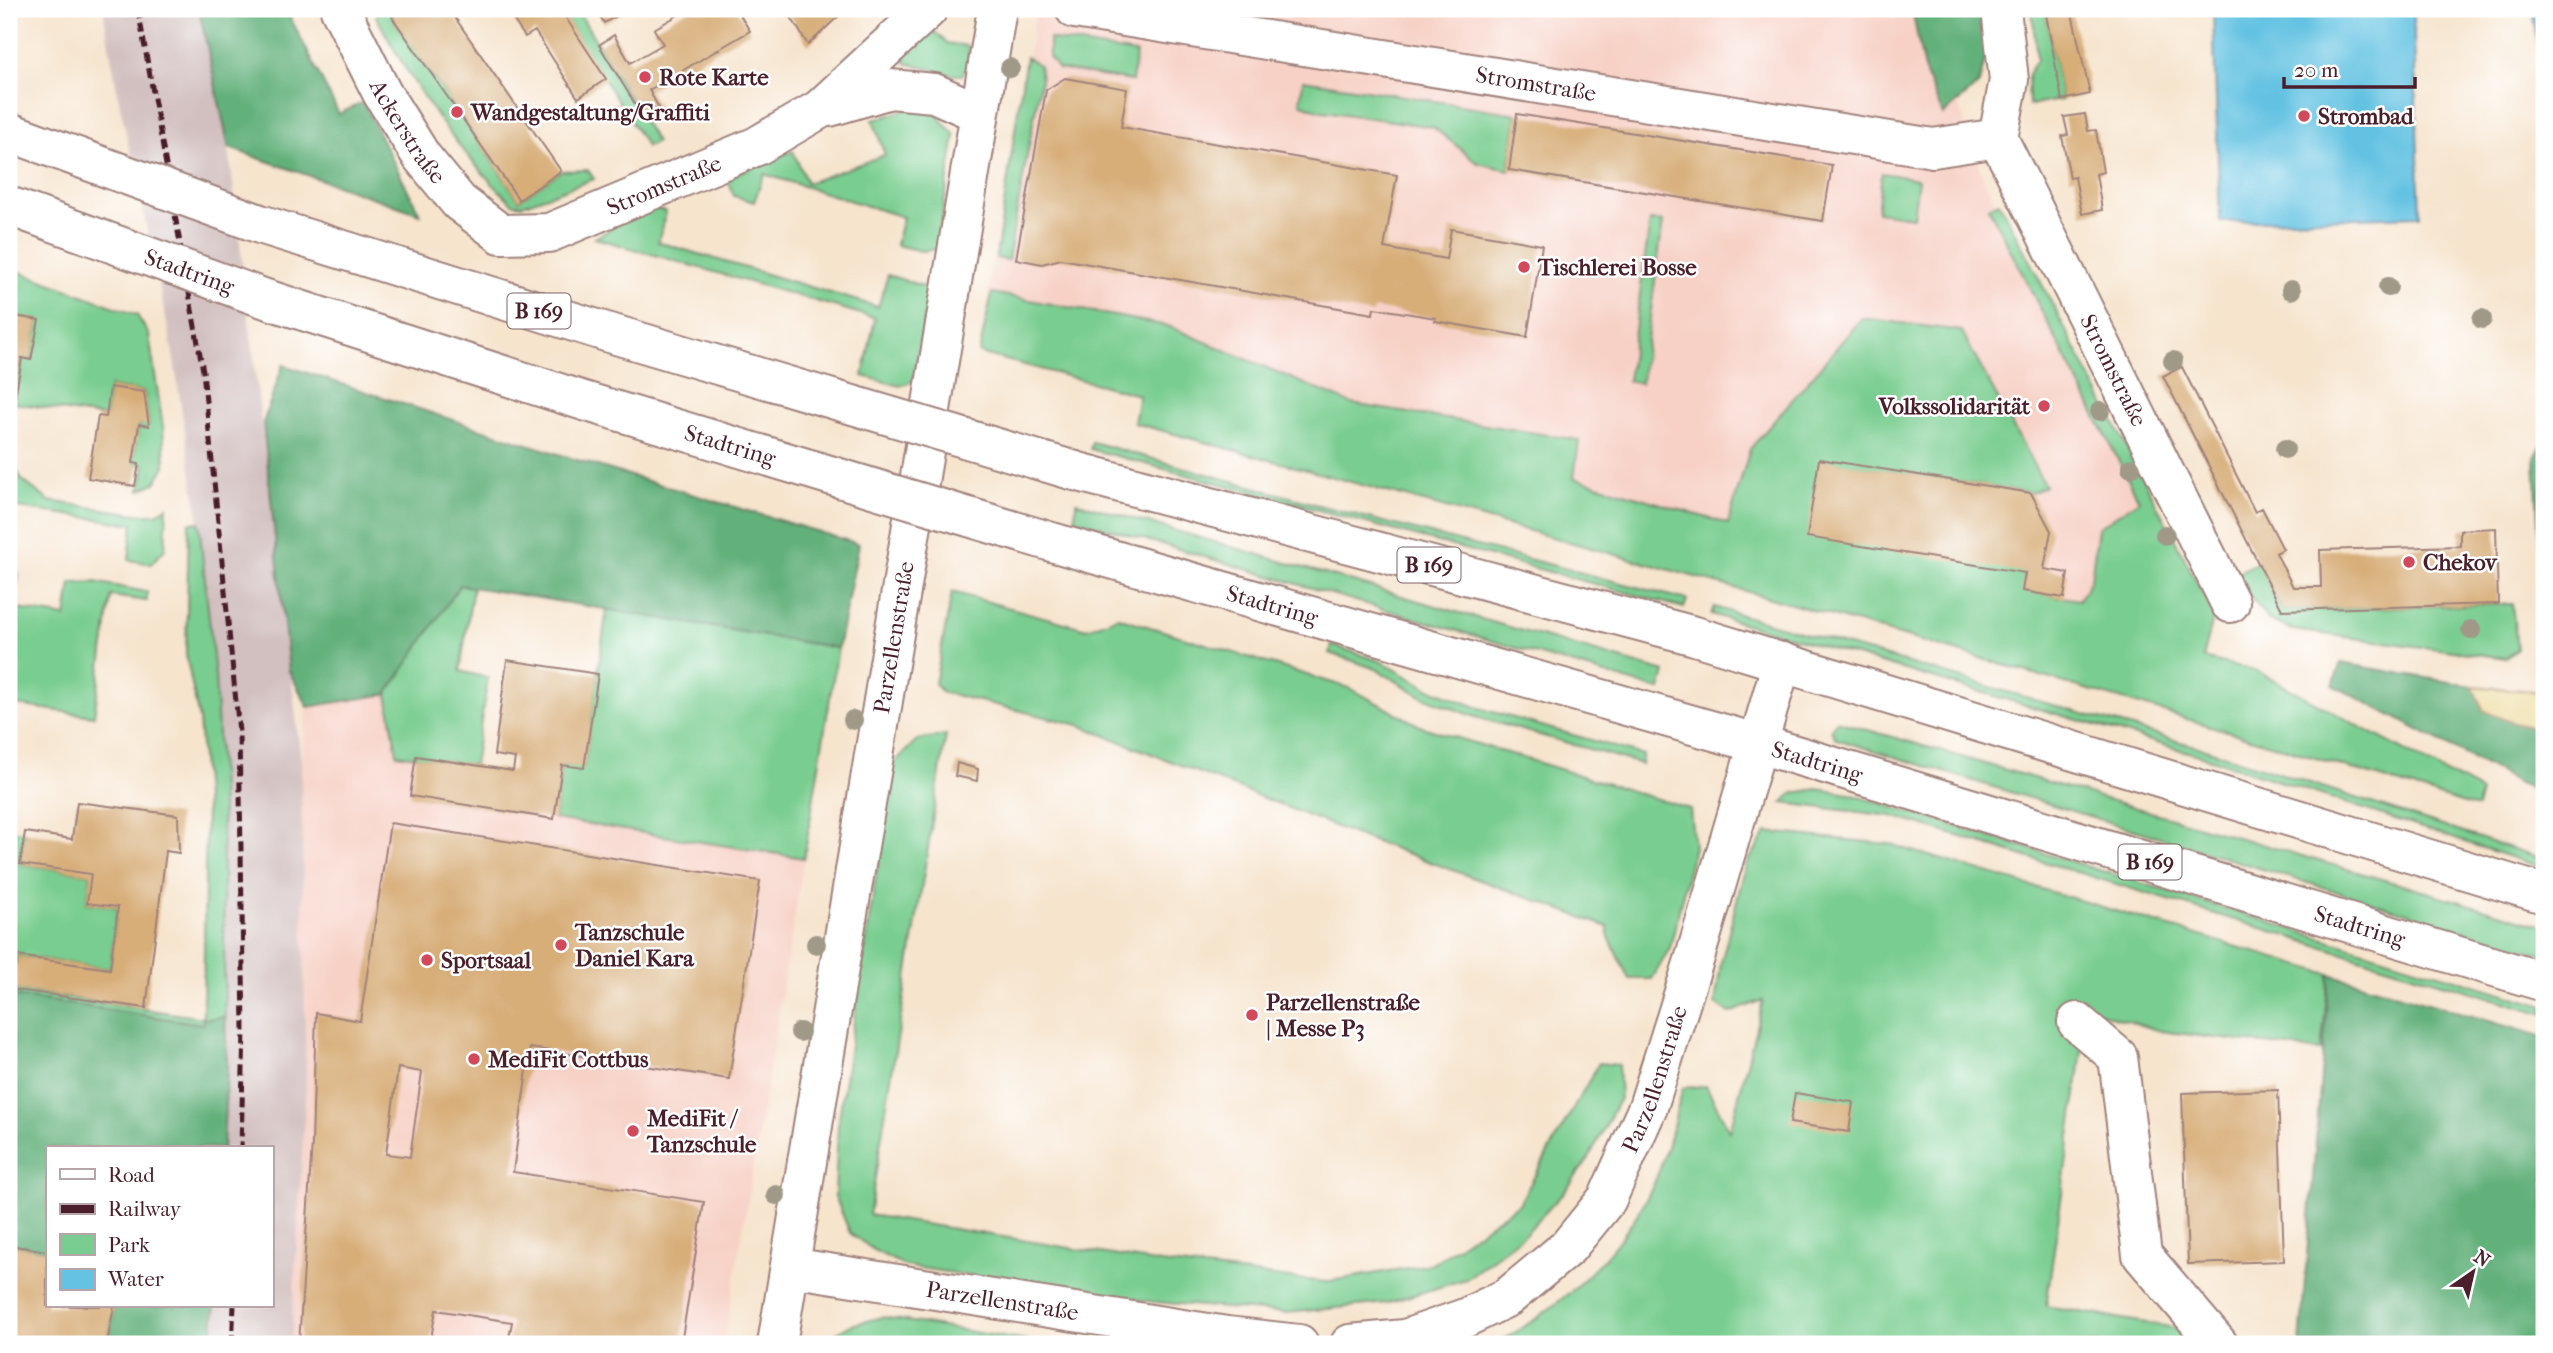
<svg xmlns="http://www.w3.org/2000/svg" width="2553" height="1353" font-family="'IM FELL French Canon',serif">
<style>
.built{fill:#f7d1c6}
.industrial{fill:#d2bfbf}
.green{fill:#79cd90;stroke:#62765e;stroke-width:2}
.forest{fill:#62b07a;stroke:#566852;stroke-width:2}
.sand{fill:#eeda9e;stroke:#9c7c64;stroke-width:2}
.water{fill:#64c2e2;stroke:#577086;stroke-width:2}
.building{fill:#d7ad78;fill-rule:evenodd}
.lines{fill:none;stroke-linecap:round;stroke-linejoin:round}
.minor-casing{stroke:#a0827c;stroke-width:42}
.major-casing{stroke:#a0827c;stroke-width:42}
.minor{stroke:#fff;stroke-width:38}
.major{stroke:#fff;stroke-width:38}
.rail{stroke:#4a1f2b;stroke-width:5;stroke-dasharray:10 5;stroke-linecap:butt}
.major-bridge-casing{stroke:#a0827c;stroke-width:42;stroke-linecap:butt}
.major-bridge{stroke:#fff;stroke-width:38}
.tree{fill:#a09987}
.poi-dot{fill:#d1495b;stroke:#fff;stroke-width:2.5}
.labels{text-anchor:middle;stroke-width:5;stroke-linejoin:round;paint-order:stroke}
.shield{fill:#fff;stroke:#80626b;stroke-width:2}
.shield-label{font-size:21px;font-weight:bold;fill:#4a1f2b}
.poi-label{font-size:23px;font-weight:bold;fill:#4a1f2b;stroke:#fff;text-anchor:start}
.street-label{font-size:23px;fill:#4a1f2b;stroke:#fff}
</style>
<rect width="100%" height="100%" fill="#fff"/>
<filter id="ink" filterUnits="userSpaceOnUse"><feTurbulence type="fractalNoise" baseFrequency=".0143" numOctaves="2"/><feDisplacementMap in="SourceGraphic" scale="14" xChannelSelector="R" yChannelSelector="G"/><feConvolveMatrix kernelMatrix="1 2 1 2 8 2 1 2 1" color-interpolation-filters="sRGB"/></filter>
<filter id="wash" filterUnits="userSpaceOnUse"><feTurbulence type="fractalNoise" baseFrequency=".00686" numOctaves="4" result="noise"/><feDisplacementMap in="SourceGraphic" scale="28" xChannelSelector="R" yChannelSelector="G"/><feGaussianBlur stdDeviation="1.57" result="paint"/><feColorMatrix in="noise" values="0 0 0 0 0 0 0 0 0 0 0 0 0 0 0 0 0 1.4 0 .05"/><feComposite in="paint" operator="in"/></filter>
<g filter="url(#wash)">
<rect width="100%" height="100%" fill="#f6e4cd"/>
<path class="built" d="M 1036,9 L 1943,9 L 1948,74 L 1984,180 L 2210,620 L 2197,662 L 1404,433 L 1167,330 L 987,295 Z
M 387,694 L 397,753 L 416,756 L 410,796 L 804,858 L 724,1344 L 291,1344 L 306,1086 L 301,760 L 308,707 Z"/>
<path class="industrial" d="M 103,9 L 199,9 L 226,125 L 301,760 L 306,1086 L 291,1344 L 212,1344 L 215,1306 L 271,1306 L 271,1148 L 223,1148 L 227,1064 L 222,811 L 215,676 L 199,522 L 171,341 L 118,96 Z"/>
<path class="green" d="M 378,9 L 403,9 L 392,17 L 519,200 L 561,171 L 588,170 L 594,179 L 522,205 L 512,203 C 455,149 412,85 376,16 L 380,12 Z
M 560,9 L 577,9 L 656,142 L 647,147 Z
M 2032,9 L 2045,9 L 2062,100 L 2029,105 L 2028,74 L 2037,60 Z
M 924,31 L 935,32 L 947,43 L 968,46 L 969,65 L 962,75 L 952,75 L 906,63 L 903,59 L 912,42 Z
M 1049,39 L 1136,53 L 1132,81 L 1058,69 L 1049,57 Z
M 1026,57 L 1039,65 L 1041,79 L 1008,260 L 996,258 Z
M 1303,80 L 1517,114 L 1509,170 L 1478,163 L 1433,127 L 1317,110 L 1300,103 Z
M 912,108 L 933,111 L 955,135 L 937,249 L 921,251 L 896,245 L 903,217 L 764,174 L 754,202 L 734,196 L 726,178 L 793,151 L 807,183 L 885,155 L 873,120 Z
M 1882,173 L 1918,179 L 1913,217 L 1877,212 Z
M 1999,202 L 2214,615 L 2203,658 L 2257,671 L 2481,792 L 2477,808 C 2033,668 1584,545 1134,423 L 1139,395 L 979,353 L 992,293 L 1168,326 L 1352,404 L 1579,440 L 1574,478 L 1728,524 L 1750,449 L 1862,318 L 1961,331 L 2045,486 L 2031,493 L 1819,460 L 2025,573 L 2023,591 L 2079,600 L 2091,580 L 2098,528 L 2139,500 L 1988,207 Z
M 649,207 L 666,212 L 658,242 L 878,307 L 888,275 L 922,286 L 929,292 L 913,381 L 900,386 L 863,376 L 875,318 L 595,238 Z
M 1650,221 L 1663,222 L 1641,383 L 1628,381 Z
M 9,268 L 137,315 L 149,335 L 163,427 L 165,466 L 155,483 L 140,490 L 145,465 L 133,463 L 139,424 L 149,425 L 144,392 L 110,387 L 106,417 L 14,403 L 22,358 L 31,360 L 39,320 L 9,315 Z
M 1092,442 L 1322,506 L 1687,600 L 1684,608 L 1090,449 Z
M 9,464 L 14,464 L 21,479 L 49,501 L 136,514 L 156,514 L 167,507 L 165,549 L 151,564 L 129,560 L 133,524 L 12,507 L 9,523 Z
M 1076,502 L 1665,672 L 1660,690 L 1075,519 Z
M 199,522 L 215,676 L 222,811 L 225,1017 L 204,1019 L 204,1024 L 9,995 L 9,989 L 203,1018 L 206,809 L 199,720 L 186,654 L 189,523 Z
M 2258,562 L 2282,610 L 2512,604 L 2517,649 L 2506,658 L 2293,630 L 2267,619 L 2235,574 Z
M 9,566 L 19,574 L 13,608 L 66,617 L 71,583 L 95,582 L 147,592 L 147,601 L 111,596 L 94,716 L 9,704 Z
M 459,585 L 473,587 L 460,671 L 488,678 L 474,765 L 397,754 L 387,694 Z
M 952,592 L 1087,629 L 1118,617 L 1349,688 L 1422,727 L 1690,809 L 1694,847 L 1670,948 L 1652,979 L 1629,979 L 1608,935 L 1608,927 L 1354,834 L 1079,725 L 942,692 L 935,684 Z
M 1714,607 L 2205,749 L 2544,859 L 2544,868 L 2202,756 L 1711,614 Z
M 607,609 L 838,648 L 804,858 L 554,819 L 562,765 L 584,767 Z
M 1332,645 L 1380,661 L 1428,688 L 1479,708 L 1643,755 L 1641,764 L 1476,717 L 1423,697 L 1376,669 L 1330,653 Z
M 1837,721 L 2544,926 L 2544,955 L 1836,739 L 1831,729 Z
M 946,735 L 869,1215 L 1161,1263 L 1324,1282 L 1432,1264 L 1519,1204 L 1599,1063 L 1618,1065 L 1620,1098 L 1589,1158 L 1566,1190 L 1524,1235 L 1466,1279 L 1387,1303 L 1286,1313 L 1154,1302 L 905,1266 L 875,1251 L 850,1233 L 835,1196 L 838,1125 L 893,764 L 917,740 Z
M 1817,789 L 1850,794 L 2544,1006 L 2544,1014 L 1892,816 L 1782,803 L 1793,793 Z
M 9,830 L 25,832 L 20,864 L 91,874 L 87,903 L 118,907 L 110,969 L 17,956 L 17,965 L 9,964 Z
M 1767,832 L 1889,844 L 2329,974 L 2321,1051 L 2160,1031 L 2088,1009 L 2046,1306 L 2187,1330 L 2201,1344 L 1496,1344 C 1559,1308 1613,1261 1648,1196 C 1664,1166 1674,1121 1683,1088 L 1706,1086 L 1730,1131 L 1763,1000 L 1730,1013 L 1715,1004 L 1721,963 L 1746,865 Z
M 882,1317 L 1044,1344 L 818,1344 L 851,1325 Z"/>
<path class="forest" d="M 199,9 L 286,9 L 339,114 L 363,102 L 420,214 L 229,148 Z
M 1912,9 L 1982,9 L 1987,52 L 1979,84 L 1943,115 L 1924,70 Z
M 283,365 L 574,459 L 859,544 L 838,648 L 460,585 L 387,694 L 308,707 L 289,671 L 263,423 Z
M 2544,441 L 2544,653 L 2535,457 Z
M 2341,663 L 2472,686 L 2485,711 L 2513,723 L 2544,730 L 2544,796 L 2333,685 Z
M 2329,974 L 2544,1037 L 2544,1344 L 2300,1344 Z
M 9,995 L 203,1024 L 203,1019 L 225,1017 L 227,1065 L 223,1148 L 47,1148 L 47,1251 L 9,1245 Z
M 114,1306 L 215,1306 L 212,1344 L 107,1344 Z"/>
<path class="sand" d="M 2472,686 L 2544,692 L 2544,730 L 2513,723 L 2484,711 Z"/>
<path class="water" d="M 2213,9 L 2413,9 L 2420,216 L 2220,222 Z
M 2532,9 L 2544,9 L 2544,88 Z"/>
<g id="blocks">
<path class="building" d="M 403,9 L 449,9 L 561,171 L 519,200 L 392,17 Z
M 506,9 L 560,9 L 606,79 L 578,98 L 535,31 L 525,37 Z
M 596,9 L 630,9 L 604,23 Z
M 689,9 L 736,9 L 750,31 L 649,90 L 659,108 L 643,117 L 599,45 L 614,35 L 630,63 L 663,44 L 654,29 Z
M 786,9 L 846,9 L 808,45 Z
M 2045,9 L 2071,9 L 2090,94 L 2062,100 Z
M 1065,78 L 1127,89 L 1121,127 L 1397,175 L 1384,248 L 1446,259 L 1451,229 L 1542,245 L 1527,337 L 1435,321 L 1436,318 L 1374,308 L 1373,314 L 1061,259 L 1042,264 L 1016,259 L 1046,90 Z
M 1517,114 L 1832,165 L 1823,221 L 1509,170 Z
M 2085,114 L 2088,131 L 2096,130 L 2103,172 L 2096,174 L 2102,210 L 2082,214 L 2075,177 L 2070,178 L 2062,136 L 2068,135 L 2064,117 Z
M 9,315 L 39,320 L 31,360 L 22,358 L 14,403 L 9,402 Z
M 2182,367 L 2255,512 L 2262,508 L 2283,549 L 2276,553 L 2293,587 L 2321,587 L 2320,550 L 2460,546 L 2460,530 L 2496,528 L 2498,604 L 2282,610 L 2163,376 Z
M 110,387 L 144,392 L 149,426 L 139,424 L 133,463 L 139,464 L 135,486 L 88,478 L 98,416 L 106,417 Z
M 1819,459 L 2031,493 L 2051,531 L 2044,569 L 2068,573 L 2064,598 L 2022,591 L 2025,573 L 1807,537 Z
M 507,660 L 598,674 L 584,768 L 562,765 L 554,819 L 410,796 L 416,756 L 513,771 L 515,758 L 494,755 Z
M 957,763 L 978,769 L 977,781 L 955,776 Z
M 77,802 L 178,815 L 179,853 L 166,851 L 146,1008 L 9,989 L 9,964 L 17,965 L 17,956 L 110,969 L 118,907 L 87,903 L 91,874 L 20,864 L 25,832 L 72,839 Z
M 390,823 L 760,881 L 729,1079 L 530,1048 L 513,1172 L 704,1202 L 681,1344 L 508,1344 L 512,1322 L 436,1310 L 430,1344 L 299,1344 L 312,1143 L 316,1013 L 360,1021 ZM 398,1068 L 422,1072 L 410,1157 L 386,1154 Z
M 2278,1090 L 2284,1261 L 2188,1264 L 2182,1093 Z
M 1795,1093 L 1853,1102 L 1849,1132 L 1790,1123 Z
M 9,1245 L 47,1251 L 47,1306 L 114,1306 L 107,1344 L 39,1344 L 9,1340 Z"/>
</g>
</g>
<g filter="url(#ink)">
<use href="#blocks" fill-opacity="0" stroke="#a0827c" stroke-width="2"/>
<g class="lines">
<defs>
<g id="minor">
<path id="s1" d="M 340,9 L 382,93 L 422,157 L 459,202 L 501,234 L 549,233 L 757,146 L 820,109 L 928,9"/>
<path id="s2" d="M 1075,9 L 1933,148 L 1998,138"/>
<path id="s3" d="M 2001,9 L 2009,80 L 1998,138 L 2230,603"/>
<path d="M 829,107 L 890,89 L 934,93 L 979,113"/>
<path d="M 2077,1022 L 2118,1057 L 2142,1255 L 2218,1344"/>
<path id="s4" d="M 790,1267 L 1227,1336 L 1299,1344"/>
<path id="s5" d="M 777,1344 L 997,9"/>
<path id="s6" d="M 1350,1344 L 1405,1339 L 1465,1318 L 1508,1297 L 1568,1247 L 1607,1199 L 1648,1107 L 1696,954 L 1782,662"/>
</g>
<g id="major">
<path d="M 1075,471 L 1695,636 L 2544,894"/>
<path id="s7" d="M 1055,543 L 1756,743 L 2544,982"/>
</g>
</defs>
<use href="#minor" class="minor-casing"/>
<use href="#major" class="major-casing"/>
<use href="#minor" class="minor"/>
<use href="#major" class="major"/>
<path class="rail" d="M 138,9 L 203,371 L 239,732 L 244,1029 L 241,1148
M 232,1344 L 234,1306"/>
<defs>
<g id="major-bridge">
<path d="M 9,132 L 260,224 L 603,331 L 1075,471"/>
<path id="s8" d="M 9,206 L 266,299 L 584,401 L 1055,543"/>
</g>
</defs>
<use href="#major-bridge" class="major-bridge-casing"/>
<use href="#major-bridge" class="major-bridge"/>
</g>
<g class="tree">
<circle cx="1010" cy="68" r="10"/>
<circle cx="2388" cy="287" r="10"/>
<circle cx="2291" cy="290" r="10"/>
<circle cx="2482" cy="319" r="10"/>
<circle cx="2173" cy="361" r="10"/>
<circle cx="2100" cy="411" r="10"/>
<circle cx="2285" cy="449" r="10"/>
<circle cx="2131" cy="468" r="10"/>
<circle cx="2165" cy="535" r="10"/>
<circle cx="2471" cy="630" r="10"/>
<circle cx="853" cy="720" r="10"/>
<circle cx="816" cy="944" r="10"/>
<circle cx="800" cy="1032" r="10"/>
<circle cx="776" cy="1195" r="10"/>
</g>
</g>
<g class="poi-dot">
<circle cx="645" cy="77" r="7"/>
<circle cx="457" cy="112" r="7"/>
<circle cx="2304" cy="116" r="7"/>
<circle cx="1524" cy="267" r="7"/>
<circle cx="2044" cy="406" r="7"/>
<circle cx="2409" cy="562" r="7"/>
<circle cx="561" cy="945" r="7"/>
<circle cx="427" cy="960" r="7"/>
<circle cx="1252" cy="1015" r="7"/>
<circle cx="474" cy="1059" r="7"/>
<circle cx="633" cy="1131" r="7"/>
</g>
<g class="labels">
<g class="shield">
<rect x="507.5" y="293.5" width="63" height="35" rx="5"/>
<rect x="1397.5" y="547.5" width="63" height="35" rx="5"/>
<rect x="2118.5" y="844.5" width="63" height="35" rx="5"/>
</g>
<g class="shield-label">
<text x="539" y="318">B 169</text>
<text x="1429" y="572">B 169</text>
<text x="2150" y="869">B 169</text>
</g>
<g class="poi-label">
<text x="659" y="85">Rote Karte</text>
<text x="471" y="120">Wandgestaltung/Graffiti</text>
<text x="2318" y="124">Strombad</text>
<text x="1538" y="275">Tischlerei Bosse</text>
<text x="2030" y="414" text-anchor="end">Volkssolidarität</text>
<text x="2423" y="570">Chekov</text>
<text x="575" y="940">Tanzschule<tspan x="575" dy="26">Daniel Kara</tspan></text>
<text x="441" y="968">Sportsaal</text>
<text x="1266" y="1010">Parzellenstraße<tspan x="1266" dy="26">| Messe P3</tspan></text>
<text x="488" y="1067">MediFit Cottbus</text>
<text x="647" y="1126">MediFit /<tspan x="647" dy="26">Tanzschule</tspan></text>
</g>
<g class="street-label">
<text dy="8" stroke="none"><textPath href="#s2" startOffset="467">Stromstraße</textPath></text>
<text dy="8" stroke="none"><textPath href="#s1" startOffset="140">Ackerstraße</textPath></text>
<text dy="8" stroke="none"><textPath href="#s1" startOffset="453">Stromstraße</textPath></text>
<text dy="8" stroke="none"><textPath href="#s8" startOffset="192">Stadtring</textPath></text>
<text dy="8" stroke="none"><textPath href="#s3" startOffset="390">Stromstraße</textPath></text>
<text dy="8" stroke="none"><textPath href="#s8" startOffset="760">Stadtring</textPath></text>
<text dy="8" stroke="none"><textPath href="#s7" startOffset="226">Stadtring</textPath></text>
<text dy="8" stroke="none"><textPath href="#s5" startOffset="716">Parzellenstraße</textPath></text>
<text dy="8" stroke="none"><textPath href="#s7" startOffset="793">Stadtring</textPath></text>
<text dy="8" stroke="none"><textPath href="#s7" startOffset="1360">Stadtring</textPath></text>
<text dy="8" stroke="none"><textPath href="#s6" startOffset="436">Parzellenstraße</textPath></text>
<text dy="8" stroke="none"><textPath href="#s4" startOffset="215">Parzellenstraße</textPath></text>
</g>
</g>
<rect width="2553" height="1353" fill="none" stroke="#fff" stroke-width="35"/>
<rect x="46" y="1146" width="228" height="161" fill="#ffffff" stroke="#b7a5aa" stroke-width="2"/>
<rect x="60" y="1169" width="35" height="10" fill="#ffffff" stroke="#b7a5aa" stroke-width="2"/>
<text x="108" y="1182" font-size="21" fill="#4a1f2b">Road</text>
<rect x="60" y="1204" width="35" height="10" fill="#4a1f2b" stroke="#b7a5aa" stroke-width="2"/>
<text x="108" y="1216" font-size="21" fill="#4a1f2b">Railway</text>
<rect x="60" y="1234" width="35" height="21" fill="#79cd90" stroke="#b7a5aa" stroke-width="2"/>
<text x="108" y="1252" font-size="21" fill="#4a1f2b">Park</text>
<rect x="60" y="1269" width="35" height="21" fill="#64c2e2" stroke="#b7a5aa" stroke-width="2"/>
<text x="108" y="1286" font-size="21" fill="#4a1f2b">Water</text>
<g transform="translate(2473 1272) rotate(34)" stroke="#ffffff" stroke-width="5" paint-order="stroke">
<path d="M0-5L12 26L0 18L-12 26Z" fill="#4a1f2b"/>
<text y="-10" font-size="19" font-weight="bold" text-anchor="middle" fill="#4a1f2b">N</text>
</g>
<path d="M2284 77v10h131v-10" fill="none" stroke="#4a1f2b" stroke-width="3.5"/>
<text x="2294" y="77" font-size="21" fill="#4a1f2b" stroke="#ffffff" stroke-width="5" paint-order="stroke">20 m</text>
</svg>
